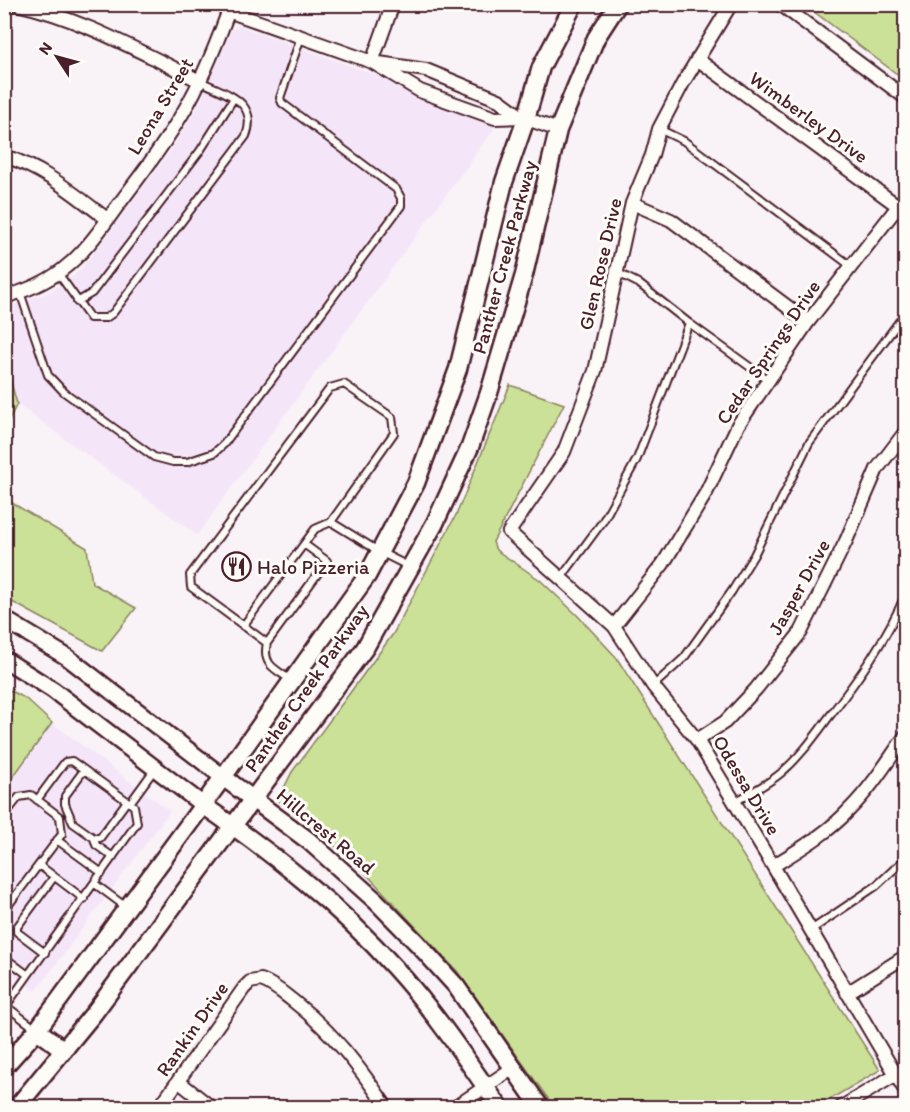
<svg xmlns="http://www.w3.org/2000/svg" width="910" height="1112" font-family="Itim,sans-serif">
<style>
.built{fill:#f4e6f8}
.green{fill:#cbe197;stroke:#8a8061;stroke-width:1.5}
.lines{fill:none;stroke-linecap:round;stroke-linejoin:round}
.service-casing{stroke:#4a1f2b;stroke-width:10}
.minor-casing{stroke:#4a1f2b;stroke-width:16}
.tertiary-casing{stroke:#4a1f2b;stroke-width:20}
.secondary-casing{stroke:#4a1f2b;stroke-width:21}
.service{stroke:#fdfcf7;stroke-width:6}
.minor{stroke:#fdfcf7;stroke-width:12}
.tertiary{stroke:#fdfcf7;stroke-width:15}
.secondary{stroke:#fdfcf7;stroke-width:16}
.labels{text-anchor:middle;stroke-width:6;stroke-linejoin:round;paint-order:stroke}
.street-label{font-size:20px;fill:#4a1f2b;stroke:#fdfcf7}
.poi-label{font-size:20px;fill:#4a1f2b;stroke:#fdfcf7;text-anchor:start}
</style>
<rect width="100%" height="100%" fill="#f9f2f7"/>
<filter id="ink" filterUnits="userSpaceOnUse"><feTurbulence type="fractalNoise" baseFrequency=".0167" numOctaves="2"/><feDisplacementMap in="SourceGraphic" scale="12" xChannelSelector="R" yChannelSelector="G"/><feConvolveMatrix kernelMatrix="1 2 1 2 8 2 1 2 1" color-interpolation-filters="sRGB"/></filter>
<g filter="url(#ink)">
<path class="built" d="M 240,26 L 403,85 L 418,96 L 498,124 L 197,535 L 17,404 L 5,356 L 4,308 L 49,292 L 74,276 L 92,256 L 171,150 L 200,103 L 231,30 Z
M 52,723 L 170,811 L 36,991 L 7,970 L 5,974 L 5,788 Z"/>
<path class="green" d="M 805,5 L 905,5 L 905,80 Z
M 4,356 L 17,404 L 5,428 L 4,428 Z
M 510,385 L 564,404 L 493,542 L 496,550 L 540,580 L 577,615 L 616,657 L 880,1070 L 817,1107 L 554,1107 L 457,971 L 356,863 L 278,800 L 292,772 L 393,634 L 457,513 Z
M 4,498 L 87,548 L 92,583 L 136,608 L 102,651 L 5,598 Z
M 5,688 L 25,698 L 52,723 L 5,788 Z"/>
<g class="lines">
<defs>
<path id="service" d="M 659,129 L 684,141 L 851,266
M 58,273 L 90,318 L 106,318 L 113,313 L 246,136 C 259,101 226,94 200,81
M 618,273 L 638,283 L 689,323 L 768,380
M 20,292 L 48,375 L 64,392 L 154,457 L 173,462 L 187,462 L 214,453 L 224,444 L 401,206 L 401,198 L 396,189 L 282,103 L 280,98 L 301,37
M 77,302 L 92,293 L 200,151 L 234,98
M 561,578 L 603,521 L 637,459 L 689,323
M 243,626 L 304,544
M 267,643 L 327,561 L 304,544 L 315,529 L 331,522
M 291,680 C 275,669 262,665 267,643 L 191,587 L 190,575 L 330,388 L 344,384 L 392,417 L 394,433 L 331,522 L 380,552 L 408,566
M 653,686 L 684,658 L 732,591 L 754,555 L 809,443 L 906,312
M 84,770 L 65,796 L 65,804 L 73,823 L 94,838 L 96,845 L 113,857
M 735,802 C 750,793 768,784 781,773 C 800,757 814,737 829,717 C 858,679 887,639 906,593
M 130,803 L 154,770
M 4,816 L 19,797 L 31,795 L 60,817 L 62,834 L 4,911
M 94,838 L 100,838 L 127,801
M 57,840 L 102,873
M 39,865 L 84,899
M 95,884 L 126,907
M 811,930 L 876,886 L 906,858
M 45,953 L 17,932 L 17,927 L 54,877
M 4,957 L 28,975 L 6,1006 L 36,1029
M 28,975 L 137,823 L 134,806 L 72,761 L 65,762 L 37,800"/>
<path id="minor" d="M 16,4 C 81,18 140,52 200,81
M 731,4 L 683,83 L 659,129 L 652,155 L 632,203 L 595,371 L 564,452 L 509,532 L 614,626 L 653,686 L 697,740 L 773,866 L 906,1092
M 780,4 L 906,98
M 228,11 L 372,62 L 420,91 L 495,118 L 522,117
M 697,59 L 898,206
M 372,62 L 393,4
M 379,63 L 426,70 L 499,100 L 522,117 L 558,130
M 4,156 C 44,168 75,195 107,219
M 632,203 L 671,220 L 808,322
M 4,297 C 26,291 45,283 62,270 C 86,252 102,227 119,204 C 144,171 169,138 189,102 C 206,71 219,38 231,4
M 614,626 L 663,564 L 706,493 L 738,425 L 808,322 L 906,196
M 697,740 L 725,722 L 756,689 L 801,632 L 846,541 L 877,469 L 906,431
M 773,866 C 800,849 828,833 849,810 C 871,788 888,761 906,735
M 847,993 L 906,956
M 178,1081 L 212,1108
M 159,1108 L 244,988 L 250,982 L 261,980 C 273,984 283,993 292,1000 C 333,1032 358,1065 387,1108
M 454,1108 L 513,1068
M 840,1108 L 895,1075"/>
<path id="tertiary" d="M 4,619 L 67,657 L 223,777
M 4,659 L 53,690 L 203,805"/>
<path id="secondary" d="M 223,777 L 309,841 L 376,901 L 417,943 L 456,986 L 541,1108
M 203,805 C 272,853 339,905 395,968 C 434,1011 467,1060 500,1108
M 37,1030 L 64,1050
M 4,1067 L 37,1030 L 203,805 L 367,576 L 416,483 L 458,369 L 504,182 L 526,119 L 541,67 L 574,4
M 16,1108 L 94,1013 L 365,648 L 435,523 L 470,447 L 489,393 L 524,275 L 558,130 L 596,38 L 618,4"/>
</defs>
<use href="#service" class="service-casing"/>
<use href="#minor" class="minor-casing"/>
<use href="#tertiary" class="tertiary-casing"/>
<use href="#secondary" class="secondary-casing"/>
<use href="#service" class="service"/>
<use href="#minor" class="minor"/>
<use href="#tertiary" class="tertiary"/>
<use href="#secondary" class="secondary"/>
</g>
</g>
<defs>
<symbol id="restaurant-ring" viewBox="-11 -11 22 22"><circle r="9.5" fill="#fdfcf7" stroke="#4a1f2b" stroke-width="1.5"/><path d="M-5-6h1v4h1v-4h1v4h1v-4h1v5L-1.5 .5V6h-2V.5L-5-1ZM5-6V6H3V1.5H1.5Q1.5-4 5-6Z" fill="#4a1f2b"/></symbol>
</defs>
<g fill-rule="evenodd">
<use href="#restaurant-ring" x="220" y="550" width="33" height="33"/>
</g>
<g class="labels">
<g class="street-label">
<text transform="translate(160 106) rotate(-59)" y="7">Leona Street</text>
<text transform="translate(809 117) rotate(36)" y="7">Wimberley Drive</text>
<text transform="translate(504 257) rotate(-75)" y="7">Panther Creek Parkway</text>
<text transform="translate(600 264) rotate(-77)" y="7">Glen Rose Drive</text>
<text transform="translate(768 352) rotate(-56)" y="7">Cedar Springs Drive</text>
<text transform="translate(799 587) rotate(-61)" y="7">Jasper Drive</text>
<text transform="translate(306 688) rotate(-55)" y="7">Panther Creek Parkway</text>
<text transform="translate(747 785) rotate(59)" y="7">Odessa Drive</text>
<text transform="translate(326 831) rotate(40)" y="7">Hillcrest Road</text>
<text transform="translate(192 1029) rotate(-55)" y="7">Rankin Drive</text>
</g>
<g class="poi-label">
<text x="257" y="574">Halo Pizzeria</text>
</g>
</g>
<rect width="910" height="1112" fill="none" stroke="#fdfcf7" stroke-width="24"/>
<rect x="12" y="12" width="886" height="1088" fill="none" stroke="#4a1f2b" stroke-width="2" filter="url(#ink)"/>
<g transform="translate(57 57) rotate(306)" stroke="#fdfcf7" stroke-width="4.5" paint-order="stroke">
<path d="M0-4.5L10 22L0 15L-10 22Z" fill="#4a1f2b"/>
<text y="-9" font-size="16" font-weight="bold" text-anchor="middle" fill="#4a1f2b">N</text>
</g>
</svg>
